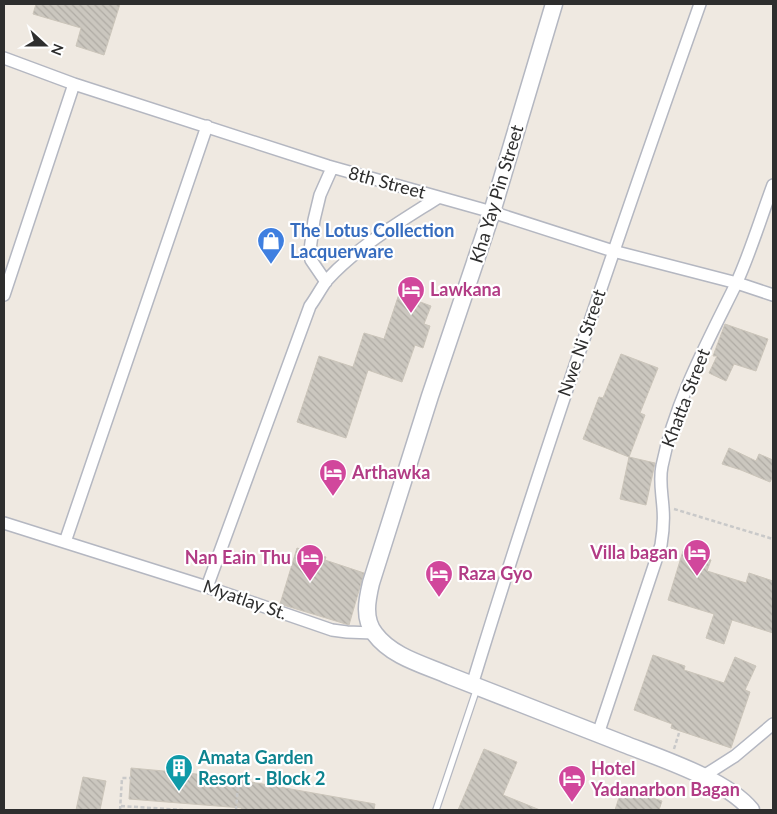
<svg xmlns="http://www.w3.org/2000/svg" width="777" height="814" font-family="Lato,sans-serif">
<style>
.building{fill:url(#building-back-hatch);stroke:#cbc5ba}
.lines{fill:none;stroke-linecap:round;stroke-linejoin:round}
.lane-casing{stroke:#b4b7c1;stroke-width:8}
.street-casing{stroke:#b4b7c1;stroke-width:14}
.secondary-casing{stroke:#b4b7c1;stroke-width:19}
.path{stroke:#c9c9c9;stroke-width:2.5;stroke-dasharray:4 2.5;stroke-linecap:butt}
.lane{stroke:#fff;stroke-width:5.5}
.street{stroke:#fff;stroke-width:11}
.secondary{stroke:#fff;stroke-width:16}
.labels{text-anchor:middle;stroke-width:4.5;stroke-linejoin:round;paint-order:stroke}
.street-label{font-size:18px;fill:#2e2e2e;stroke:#fff}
.shop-label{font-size:18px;font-weight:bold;fill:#366cbe;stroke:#fff;text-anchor:start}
.hotel-label{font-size:18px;font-weight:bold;fill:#b23c85;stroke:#fff;text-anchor:start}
.culture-label{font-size:18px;font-weight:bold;fill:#0d838f;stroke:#fff;text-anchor:start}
</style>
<defs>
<pattern id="building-back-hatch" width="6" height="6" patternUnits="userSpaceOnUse" patternTransform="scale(1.25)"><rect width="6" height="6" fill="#cbc7bf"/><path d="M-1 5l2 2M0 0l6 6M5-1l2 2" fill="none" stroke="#afaba4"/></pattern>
</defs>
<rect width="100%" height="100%" fill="#efe9e1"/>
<path class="building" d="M 36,4 L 120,4 L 104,55 L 76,46 L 81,28 L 33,14 Z
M 399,294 L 431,306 L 424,324 L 430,326 L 423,348 L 415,345 L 402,382 L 368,370 L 346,438 L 297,422 L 319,356 L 353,367 L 364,333 L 384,339 Z
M 725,324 L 768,339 L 756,371 L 734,364 L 726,381 L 709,373 L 717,356 L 713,356 Z
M 621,354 L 658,368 L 640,413 L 645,415 L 629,457 L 583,439 L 599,397 L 603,398 Z
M 729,448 L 756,461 L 759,454 L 773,460 L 773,476 L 770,482 L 741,470 L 722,464 Z
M 629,457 L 655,463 L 646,505 L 620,499 Z
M 297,548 L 326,557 L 325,560 L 364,573 L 349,625 L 280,604 Z
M 683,551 L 711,560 L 707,571 L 746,583 L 749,573 L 773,581 L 773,633 L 732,620 L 724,644 L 706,638 L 714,614 L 668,600 Z
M 653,655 L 685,666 L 684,670 L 724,683 L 735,657 L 756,666 L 745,690 L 750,692 L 731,748 L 671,728 L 672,724 L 634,710 Z
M 484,749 L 517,762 L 503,795 L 540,810 L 458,810 Z
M 131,768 L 229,777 L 229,778 L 375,804 L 374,810 L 241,810 L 242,808 L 129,799 Z
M 83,777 L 106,781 L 100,810 L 76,810 Z
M 622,788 L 662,801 L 659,810 L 615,810 Z"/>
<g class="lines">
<defs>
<path id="lane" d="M 436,810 L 477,688"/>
<path id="street" d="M 4,58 L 74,84 L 328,166 L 492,212 L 613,251 L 737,283 L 773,295
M 326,282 L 311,260 L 310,250 L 314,220 L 320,195 L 332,168
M 4,295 L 74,84
M 4,523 L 207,587 L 332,630 L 347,632 L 373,633
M 65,542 L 207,126
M 207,587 L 310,306 C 316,298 321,288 327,280 C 358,246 400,222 439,197
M 472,685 C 542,456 620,230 700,4
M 598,734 L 661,545 C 663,533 664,520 663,508 C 662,493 659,480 662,466 C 675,401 707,343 736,284 C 750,254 761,217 773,185
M 702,777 L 735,756 L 773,724"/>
<path id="secondary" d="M 554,4 L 492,212 L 430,396 L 371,583 C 367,600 363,619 375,634 C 392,657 425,665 450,676 C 508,699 566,721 624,744 C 660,758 727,780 751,810"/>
</defs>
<use href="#lane" class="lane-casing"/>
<use href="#street" class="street-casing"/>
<use href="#secondary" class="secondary-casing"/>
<path class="path" d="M 674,509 L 773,539
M 674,749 L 679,733
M 229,785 L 245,786
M 121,806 L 183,810
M 120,810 L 122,778 L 131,778
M 236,810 L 238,785"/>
<use href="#lane" class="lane"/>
<use href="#street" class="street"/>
<use href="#secondary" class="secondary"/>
</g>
<defs>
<symbol id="shop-pin" viewBox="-11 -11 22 30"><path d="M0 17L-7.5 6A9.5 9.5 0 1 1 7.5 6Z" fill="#3f7fe0" stroke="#fff"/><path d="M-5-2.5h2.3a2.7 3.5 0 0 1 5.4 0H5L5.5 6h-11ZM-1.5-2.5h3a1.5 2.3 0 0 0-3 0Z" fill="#fff"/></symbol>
<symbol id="hotel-pin" viewBox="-11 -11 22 30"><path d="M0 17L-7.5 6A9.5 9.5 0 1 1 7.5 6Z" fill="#d1479c" stroke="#fff"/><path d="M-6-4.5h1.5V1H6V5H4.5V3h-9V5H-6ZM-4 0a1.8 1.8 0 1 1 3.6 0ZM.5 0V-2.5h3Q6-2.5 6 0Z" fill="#fff"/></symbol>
<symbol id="building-pin" viewBox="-11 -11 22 30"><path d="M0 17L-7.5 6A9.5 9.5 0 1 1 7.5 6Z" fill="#0f9aa8" stroke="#fff"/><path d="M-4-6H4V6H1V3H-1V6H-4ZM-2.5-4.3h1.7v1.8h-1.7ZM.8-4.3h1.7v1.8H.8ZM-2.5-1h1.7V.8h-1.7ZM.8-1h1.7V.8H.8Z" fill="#fff"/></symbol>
</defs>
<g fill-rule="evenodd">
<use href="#shop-pin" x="255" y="225" width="32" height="43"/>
<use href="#hotel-pin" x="395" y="274" width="32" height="43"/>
<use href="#hotel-pin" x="317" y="457" width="32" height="43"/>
<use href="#hotel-pin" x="681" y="537" width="32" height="43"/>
<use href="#hotel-pin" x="294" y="542" width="32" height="43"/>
<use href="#hotel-pin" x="423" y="558" width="32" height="43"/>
<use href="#building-pin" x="163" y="752" width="32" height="43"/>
<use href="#hotel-pin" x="556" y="763" width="32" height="43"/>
</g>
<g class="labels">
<g class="street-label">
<text transform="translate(387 183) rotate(15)" y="6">8th Street</text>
<text transform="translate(497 194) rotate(-73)" y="6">Kha Yay Pin Street</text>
<text transform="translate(582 343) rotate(-71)" y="6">Nwe Ni Street</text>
<text transform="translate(686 398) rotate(-69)" y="6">Khatta Street</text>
<text transform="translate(245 600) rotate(19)" y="6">Myatlay St.</text>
</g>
<g class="shop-label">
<text x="290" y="237">The Lotus Collection<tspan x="290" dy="21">Lacquerware</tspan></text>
</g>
<g class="hotel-label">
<text x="430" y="296">Lawkana</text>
<text x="352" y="479">Arthawka</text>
<text x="678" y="559" text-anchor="end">Villa bagan</text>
<text x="291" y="564" text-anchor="end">Nan Eain Thu</text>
<text x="458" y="580">Raza Gyo</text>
<text x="591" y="775">Hotel<tspan x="591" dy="21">Yadanarbon Bagan</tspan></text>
</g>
<g class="culture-label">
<text x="198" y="764">Amata Garden<tspan x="198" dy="21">Resort - Block 2</tspan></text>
</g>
</g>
<rect width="777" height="814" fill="none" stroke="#2e2e2e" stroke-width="10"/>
<g transform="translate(45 45) rotate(111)" stroke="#ffffff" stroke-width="4" paint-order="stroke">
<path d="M0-4L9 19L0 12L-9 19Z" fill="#2e2e2e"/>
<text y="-8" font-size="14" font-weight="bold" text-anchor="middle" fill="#2e2e2e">N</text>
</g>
</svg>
